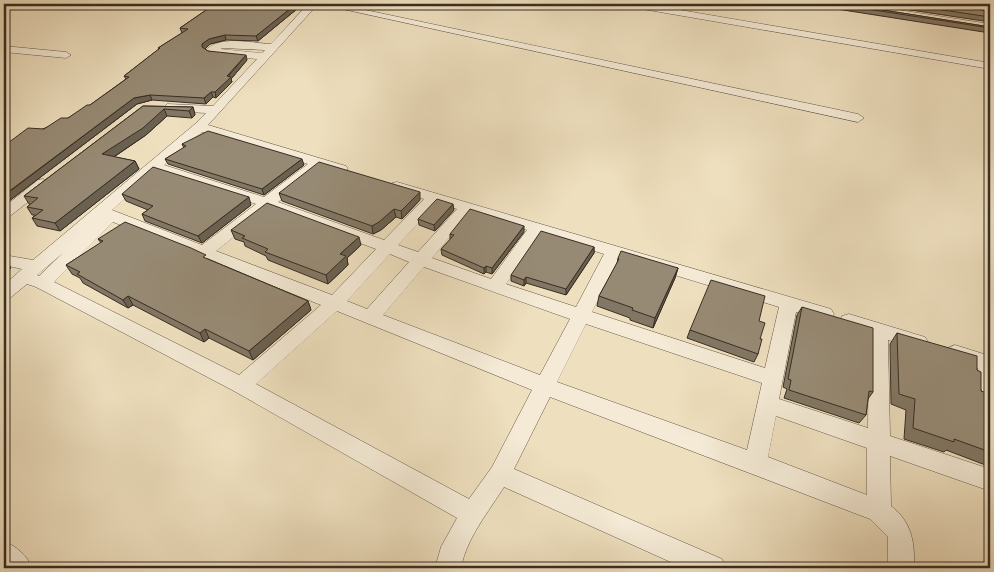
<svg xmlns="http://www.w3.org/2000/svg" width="994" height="572" font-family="'IM FELL English',serif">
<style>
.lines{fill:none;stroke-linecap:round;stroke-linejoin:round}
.minor-casing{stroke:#665a4a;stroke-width:1}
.minor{fill:#f4ead5;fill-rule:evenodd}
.wall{fill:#827764;stroke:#382d23}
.shaded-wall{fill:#6a6151;stroke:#382d23}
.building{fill:#978a74;stroke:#382d23}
</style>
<rect width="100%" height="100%" fill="#eedfbe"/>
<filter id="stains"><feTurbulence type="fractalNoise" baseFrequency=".004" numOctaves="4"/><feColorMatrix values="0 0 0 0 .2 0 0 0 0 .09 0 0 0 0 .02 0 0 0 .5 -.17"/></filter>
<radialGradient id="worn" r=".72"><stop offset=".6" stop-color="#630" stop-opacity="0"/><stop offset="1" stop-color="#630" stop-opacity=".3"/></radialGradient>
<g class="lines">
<defs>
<path id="minor" d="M 308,4 L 318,4 L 208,125 L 346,166 L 348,169 L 341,173 L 320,167 L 278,202 L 384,240 L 424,199 L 392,189 L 390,186 L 392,183 L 397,182 L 831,309 L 834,314 L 831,319 L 825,321 L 796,312 L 779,399 L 868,428 L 869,334 L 842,326 L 840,321 L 842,316 L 849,314 L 925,337 L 928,342 L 925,347 L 918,349 L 888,340 L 890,436 L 990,469 L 990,491 L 890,456 L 891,506 C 912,522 915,543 914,568 L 888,568 L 888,537 L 870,519 L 550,397 L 514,469 L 722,559 L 726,568 L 684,568 L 504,487 C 489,511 466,539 461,568 L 435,568 L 441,547 L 457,518 L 234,391 L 36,287 L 27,284 L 10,298 L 4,300 L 4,285 L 22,269 L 4,265 L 4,255 L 33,260 L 195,124 L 206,113 L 171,111 L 167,110 L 165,107 L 167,104 L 213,106 L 257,59 L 210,54 L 205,51 C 219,35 251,43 271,44 ZM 221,49 L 222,48 L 265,50 L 262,53 ZM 202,132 L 308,164 L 264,197 L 164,165 ZM 156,172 L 256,204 L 202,245 L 112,210 ZM 437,203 L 457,209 L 418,252 L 398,245 ZM 269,209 L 376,249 L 332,295 L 216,251 ZM 470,213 L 527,230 L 491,279 L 432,258 ZM 113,222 L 321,305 L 239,375 L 54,282 ZM 541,234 L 604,254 L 576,307 L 506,284 ZM 63,253 L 39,276 L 37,275 ZM 390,254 L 409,262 L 367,309 L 347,301 ZM 619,258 L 779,307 L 765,368 L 592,312 ZM 424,267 L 570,319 L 540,375 L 383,315 ZM 337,311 L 532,390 L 492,467 L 469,499 L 256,384 ZM 586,324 L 762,383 L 747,450 L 557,382 ZM 776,416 L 867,448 L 867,495 L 768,457 Z
M 320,4 L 337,4 L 858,114 L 864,118 L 858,122 Z
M 626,4 L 645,4 L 990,63 L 990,69 L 631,7 Z
M 839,4 L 860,4 L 990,24 L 990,30 L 844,7 Z
M 935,4 L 958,4 L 990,8 L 990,14 L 940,7 Z
M 4,46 L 66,52 L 71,55 L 66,58 L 4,52 Z
M 43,179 L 50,183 L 48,186 L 9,217 L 4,219 L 4,207 L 38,180 Z
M 955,345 L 990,356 L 990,395 L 983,393 L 980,387 L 978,368 L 948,358 L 945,353 L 948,348 Z
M 4,541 C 17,547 27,555 32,568 L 4,568 Z"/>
</defs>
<use href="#minor" class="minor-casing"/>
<use href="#minor" class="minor"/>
</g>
<path class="wall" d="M 215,4 L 303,4 L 258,41 L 226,40 L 210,44 L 205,49 L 208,51 L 247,60 L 231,79 L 232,82 L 216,98 L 213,97 L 206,104 L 152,100 L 137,104 L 9,201 L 4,201 L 4,146 L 68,118 L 90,105 L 126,79 L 124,76 L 159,49 L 158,48 L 182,33 L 180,28 Z
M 805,4 L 845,4 L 990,27 L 990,33 Z
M 871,4 L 941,4 L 990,11 L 990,22 Z
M 970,4 L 990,4 L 990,7 Z
M 143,106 L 193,107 L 195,115 L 192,118 L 167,116 L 146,135 L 114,157 L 135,161 L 139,169 L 60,231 L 37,226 L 32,218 L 35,215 L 32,215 L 27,207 L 30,204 L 29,204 L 24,196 Z
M 182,144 L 304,165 L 264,195 L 168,164 L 165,159 L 184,148 Z
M 279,193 L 420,200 L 402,219 L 396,217 L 381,230 L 373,234 L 282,201 Z
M 122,194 L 251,205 L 202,243 L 145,221 L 142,214 L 148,210 L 126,201 Z
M 454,210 L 435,231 L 419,225 L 418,219 Z
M 231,230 L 361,245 L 347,258 L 348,265 L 328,284 L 268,260 L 266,256 L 245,246 L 244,242 L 235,239 Z
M 524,232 L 492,274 L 486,272 L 484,274 L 442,255 L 441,249 L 450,240 L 450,234 Z
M 98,239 L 208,259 L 308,301 L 311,310 L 253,360 L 209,338 L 204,342 L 133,305 L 128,308 L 83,283 L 80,278 L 72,274 L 66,265 L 101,243 Z
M 594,247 L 594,253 L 566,295 L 526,283 L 524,286 L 511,281 L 511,275 Z
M 618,258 L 678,268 L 675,278 L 653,328 L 630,320 L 630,318 L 597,306 L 599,296 L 617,264 Z
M 802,307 L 873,392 L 868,399 L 866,415 L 859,423 L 784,398 L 787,389 L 783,387 L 797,315 Z
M 759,321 L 758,354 L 754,362 L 687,338 L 690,330 Z
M 897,333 L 977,370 L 981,391 L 990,452 L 990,464 L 988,466 L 946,450 L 944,452 L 904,439 L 906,410 L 891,404 L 890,344 Z"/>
<path class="shaded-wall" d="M 296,4 L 303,4 L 258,41 L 256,36 Z
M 225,35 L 226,40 L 210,44 L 204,50 L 202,47 L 202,44 L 209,39 Z
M 246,55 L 247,60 L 231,79 L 232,82 L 216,98 L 215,92 Z
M 211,92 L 213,97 L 206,104 L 204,98 Z
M 150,95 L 152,100 L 137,104 L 9,201 L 5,195 L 134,98 Z
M 193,107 L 195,115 L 192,118 L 189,111 Z
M 164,109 L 167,116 L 146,135 L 106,162 L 102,154 Z
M 302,159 L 304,165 L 264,195 L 262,189 Z
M 135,161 L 139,169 L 60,231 L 55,223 Z
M 420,192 L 420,200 L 402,219 L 401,211 Z
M 249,197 L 251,205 L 202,243 L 198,236 Z
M 453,204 L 454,210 L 435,231 L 434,225 Z
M 394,209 L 396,217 L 381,230 L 373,234 L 372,226 Z
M 524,226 L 524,232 L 492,274 L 492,268 Z
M 359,237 L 361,245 L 347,258 L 348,265 L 328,284 L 326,275 L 340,254 Z
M 594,247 L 594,253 L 566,295 L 566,289 Z
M 4,259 L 11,268 L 4,274 Z
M 486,266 L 486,272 L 484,274 L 484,268 Z
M 678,268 L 675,278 L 653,328 L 655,318 Z
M 526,277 L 526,283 L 524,286 L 524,280 Z
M 128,296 L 133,305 L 128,308 L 123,300 Z
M 308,301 L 311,310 L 253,360 L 249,351 Z
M 205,329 L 209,338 L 204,342 L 200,333 Z"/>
<path class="building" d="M 215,4 L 296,4 L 256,36 L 225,35 L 209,39 L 202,44 L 202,47 L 208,51 L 246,55 L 227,76 L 231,77 L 215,92 L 211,92 L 204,98 L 150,95 L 134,98 L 4,195 L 4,146 L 28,128 L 44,129 L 61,118 L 68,118 L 87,105 L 90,105 L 129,77 L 124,76 L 160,48 L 158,48 L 188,29 L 180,28 Z
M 835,4 L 845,4 L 990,27 L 990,28 Z
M 902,4 L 941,4 L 990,11 L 990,17 Z
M 143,106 L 193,107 L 189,111 L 164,109 L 143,128 L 102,154 L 135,161 L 55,223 L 32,218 L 43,210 L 27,207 L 38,198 L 24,196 Z
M 208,131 L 302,159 L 262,189 L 165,159 L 186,146 L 182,144 Z
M 319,162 L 420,192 L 401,211 L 394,209 L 379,222 L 372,226 L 279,193 Z
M 153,167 L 249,197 L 198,236 L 142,214 L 153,206 L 122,194 Z
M 437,199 L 453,204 L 434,225 L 418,219 Z
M 267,203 L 359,237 L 340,254 L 346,256 L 326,275 L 265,252 L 268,249 L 242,238 L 245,236 L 231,230 Z
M 470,209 L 524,226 L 492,268 L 486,266 L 484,268 L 441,249 L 454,235 L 450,234 Z
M 125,222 L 191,248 L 206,255 L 203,257 L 308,301 L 249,351 L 205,329 L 200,333 L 128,296 L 123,300 L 77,274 L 80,272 L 66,265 L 103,241 L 98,239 Z
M 541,231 L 594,247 L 566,289 L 526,277 L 524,280 L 511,275 Z
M 621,251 L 678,268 L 655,318 L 632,310 L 633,308 L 599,296 L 619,259 L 618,258 Z
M 711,280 L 765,296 L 759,321 L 765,323 L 760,339 L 762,339 L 758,354 L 690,330 Z
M 802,307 L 873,328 L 873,392 L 869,391 L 866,415 L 789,390 L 791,380 L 788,379 Z
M 897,333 L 977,356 L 977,370 L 981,372 L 981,391 L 990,394 L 990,452 L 954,439 L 954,442 L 913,428 L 915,399 L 899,394 Z"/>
<rect width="994" height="572" fill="none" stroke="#eedfbe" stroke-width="20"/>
<rect x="5" y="5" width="984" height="562" fill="none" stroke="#382d23" stroke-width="2.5"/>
<rect x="10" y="10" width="974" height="552" fill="none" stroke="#382d23"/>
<rect width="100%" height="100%" filter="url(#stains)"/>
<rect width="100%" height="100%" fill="url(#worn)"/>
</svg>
